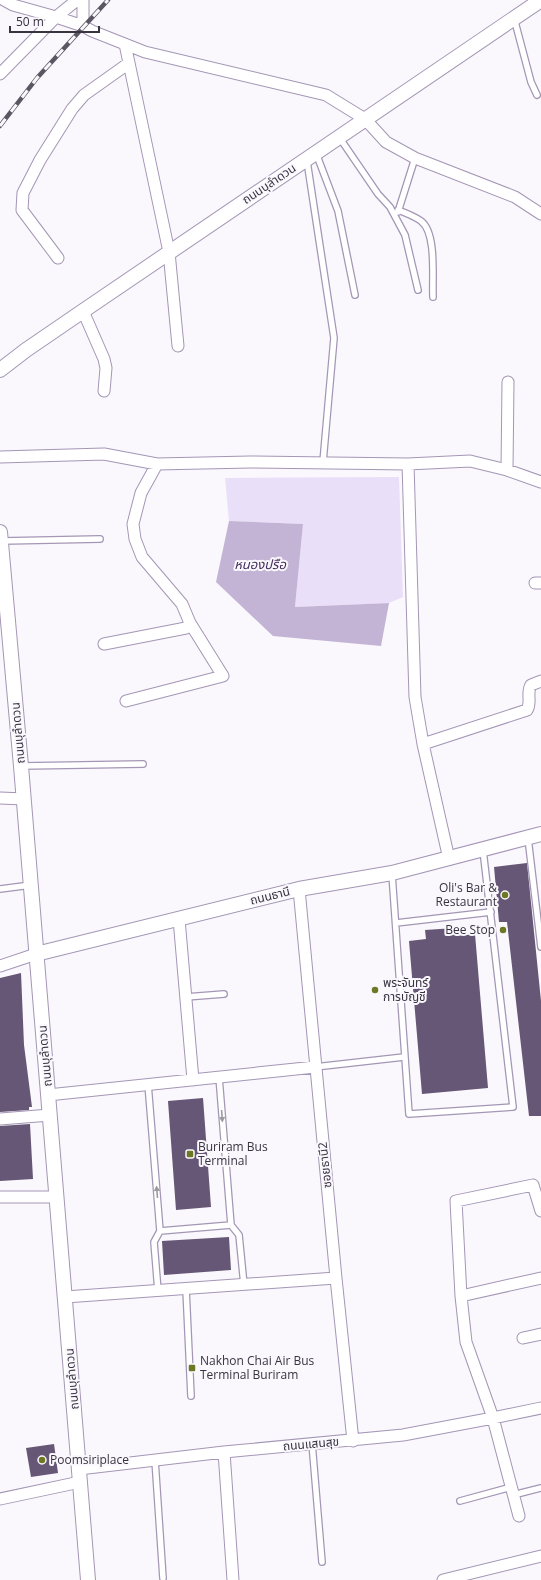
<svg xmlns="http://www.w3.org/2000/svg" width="541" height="1580" font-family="'Open Sans','Noto Sans Thai',sans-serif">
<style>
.green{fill:#eadff8}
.water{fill:#c3b4d6}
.building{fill:#655775}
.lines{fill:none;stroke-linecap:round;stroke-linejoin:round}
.service-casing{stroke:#a496b5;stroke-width:8}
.minor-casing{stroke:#a496b5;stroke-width:13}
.tertiary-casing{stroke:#a496b5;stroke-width:16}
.service{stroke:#fff;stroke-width:5.5}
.minor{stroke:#fff;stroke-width:11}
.tertiary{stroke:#fff;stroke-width:14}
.rail-casing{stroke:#5c5662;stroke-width:4.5}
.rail{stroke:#faf7fd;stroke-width:3;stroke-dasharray:9;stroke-linecap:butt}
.oneway{fill:#9c99a0}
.poi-dot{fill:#6d7824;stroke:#faf7fd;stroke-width:1.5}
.labels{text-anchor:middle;stroke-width:4;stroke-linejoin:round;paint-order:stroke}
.street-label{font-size:12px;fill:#393340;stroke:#faf7fd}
.poi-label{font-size:12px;fill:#393340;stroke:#faf7fd;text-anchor:start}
.water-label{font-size:13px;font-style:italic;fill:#452f5c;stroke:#faf7fd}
</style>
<rect width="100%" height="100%" fill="#faf7fd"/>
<path class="green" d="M 399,477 L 403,597 L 389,603 L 295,607 L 303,524 L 229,521 L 225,478 Z"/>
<path class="water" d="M 229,521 L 303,524 L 295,607 L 389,603 L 381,646 L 273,636 L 216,582 Z"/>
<path class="building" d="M 527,863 L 541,1001 L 541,1116 L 529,1116 L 507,922 L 499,922 L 494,867 Z
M 455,928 L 456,936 L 475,934 L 488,1088 L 422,1094 L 409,941 L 426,939 L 425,930 Z
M 21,973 L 24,1045 L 32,1107 L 29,1107 L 29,1110 L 0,1112 L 0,978 Z
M 203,1098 L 211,1207 L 176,1210 L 168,1101 Z
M 30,1124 L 33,1179 L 0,1181 L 0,1126 Z
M 229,1237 L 231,1270 L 164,1275 L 162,1241 Z
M 54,1444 L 58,1473 L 31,1477 L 26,1448 Z"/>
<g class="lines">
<defs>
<path id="service" d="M 514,18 L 531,82 L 537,95
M 339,137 L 378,194 L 390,207 L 405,235 L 418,290
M 316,153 L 338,211 L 355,295
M 307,161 L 334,338 L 323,462
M 398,210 C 406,213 414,216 421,221 C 437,233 432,279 433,297
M 398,212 L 415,158
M 1,541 L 100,539
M 21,766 L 143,764
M 528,838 L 541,947
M 392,874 L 409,1114 L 513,1107 L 483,850
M 0,889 L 31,885
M 396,923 L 491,912
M 186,997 L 224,994
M 315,1067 L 404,1057
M 219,1077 L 231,1225
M 148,1084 L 160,1231
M 186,1289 L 191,1396
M 158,1291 L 154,1242 L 160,1231 L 231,1225 L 239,1235 L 244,1285
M 312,1443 L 322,1562
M 155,1460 L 163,1578
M 513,1495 L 541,1488
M 460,1501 L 511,1487"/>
<path id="minor" d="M 4,0 L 13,5 L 56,17 L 77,0
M 83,0 L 83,26 L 92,31 L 145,52 L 326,95 L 365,119 L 386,142 L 415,158 L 515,197 L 541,214
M 125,44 L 169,252 L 178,346
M 0,74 L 56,17 L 83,26
M 58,258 L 22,210 L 23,193 L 40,160 L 72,109 L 84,95 L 129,63
M 83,311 L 104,359 L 106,368 L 104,391
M 0,457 L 104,454 L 157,464 L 250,462 L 408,464 L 470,461 L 507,470 L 541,482
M 408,464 L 415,697 L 423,744 L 449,859
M 507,470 L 508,382
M 535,583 L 541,583
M 104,644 L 186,628 L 190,623 L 182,604 L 142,557 L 135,539 L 133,524 L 141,493 L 157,464
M 126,701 L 223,676 L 190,623
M 423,744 L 527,710 C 532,702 526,693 531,685 L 541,681
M 0,798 L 24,799
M 299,889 L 336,1278 L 353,1441
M 179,919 L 193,1080
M 0,966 L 36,954
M 48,1095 L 315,1067
M 0,1119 L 50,1115
M 0,1197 L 56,1197
M 461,1296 L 541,1278
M 65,1297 L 336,1278
M 523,1338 L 541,1334
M 224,1452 L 233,1580
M 79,1469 L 224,1452 L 403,1435 L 493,1418 L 541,1408
M 0,1499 L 80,1482
M 519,1516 L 493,1418 L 466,1342 L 461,1296 L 456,1201 L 533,1185 L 541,1211
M 443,1580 L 541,1556"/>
<path id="tertiary" d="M 0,370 L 26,350 L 83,311 L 541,0
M 0,532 L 21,766 L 88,1580
M 36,954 L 299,889 L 392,873 L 541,834"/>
</defs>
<use href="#service" class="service-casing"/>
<use href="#minor" class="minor-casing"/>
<use href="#tertiary" class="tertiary-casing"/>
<use href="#service" class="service"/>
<use href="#minor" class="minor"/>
<use href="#tertiary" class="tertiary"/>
<defs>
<path id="rail" d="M 0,126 L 37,78 L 108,0"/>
</defs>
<use href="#rail" class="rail-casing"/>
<use href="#rail" class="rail"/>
</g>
<defs><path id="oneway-solid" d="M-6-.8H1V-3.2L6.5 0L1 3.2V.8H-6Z"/></defs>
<g class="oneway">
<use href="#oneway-solid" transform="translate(222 1116) rotate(86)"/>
<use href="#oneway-solid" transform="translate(157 1192) rotate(-95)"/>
</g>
<g class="poi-dot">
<circle cx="505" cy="895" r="4"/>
<circle cx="503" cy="930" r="4"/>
<circle cx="375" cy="990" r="4"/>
<rect x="186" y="1150" width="8" height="8" rx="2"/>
<rect x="188" y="1364" width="8" height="8" rx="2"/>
<circle cx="42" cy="1460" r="4"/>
</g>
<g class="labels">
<g class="street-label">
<text transform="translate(269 184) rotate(-34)" y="4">ถนนบุลำดวน</text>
<text transform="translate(18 733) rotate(-95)" y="4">ถนนบุลำดวน</text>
<text transform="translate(270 896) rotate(-14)" y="4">ถนนธานี</text>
<text transform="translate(45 1056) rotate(-95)" y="4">ถนนบุลำดวน</text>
<text transform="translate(325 1165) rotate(-96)" y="4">ซอยธานี2</text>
<text transform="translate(72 1379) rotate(-95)" y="4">ถนนบุลำดวน</text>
<text transform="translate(311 1444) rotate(-5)" y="4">ถนนแสนสุข</text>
</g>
<g class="poi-label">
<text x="497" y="892" text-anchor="end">Oli's Bar &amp;<tspan x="497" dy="14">Restaurant</tspan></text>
<text x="495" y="934" text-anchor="end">Bee Stop</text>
<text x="383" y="987">พระจันทร์<tspan x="383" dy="14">การบัญชี</tspan></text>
<text x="198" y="1151">Buriram Bus<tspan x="198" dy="14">Terminal</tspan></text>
<text x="200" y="1365">Nakhon Chai Air Bus<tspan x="200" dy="14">Terminal Buriram</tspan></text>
<text x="50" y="1464">Poomsiriplace</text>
</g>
<g class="water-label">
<text x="260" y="569">หนองปรือ</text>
</g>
</g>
<path d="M10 26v6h89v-6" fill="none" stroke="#393340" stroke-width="2"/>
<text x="16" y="26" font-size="12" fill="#393340" stroke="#faf7fd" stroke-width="3" paint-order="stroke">50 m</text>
</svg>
